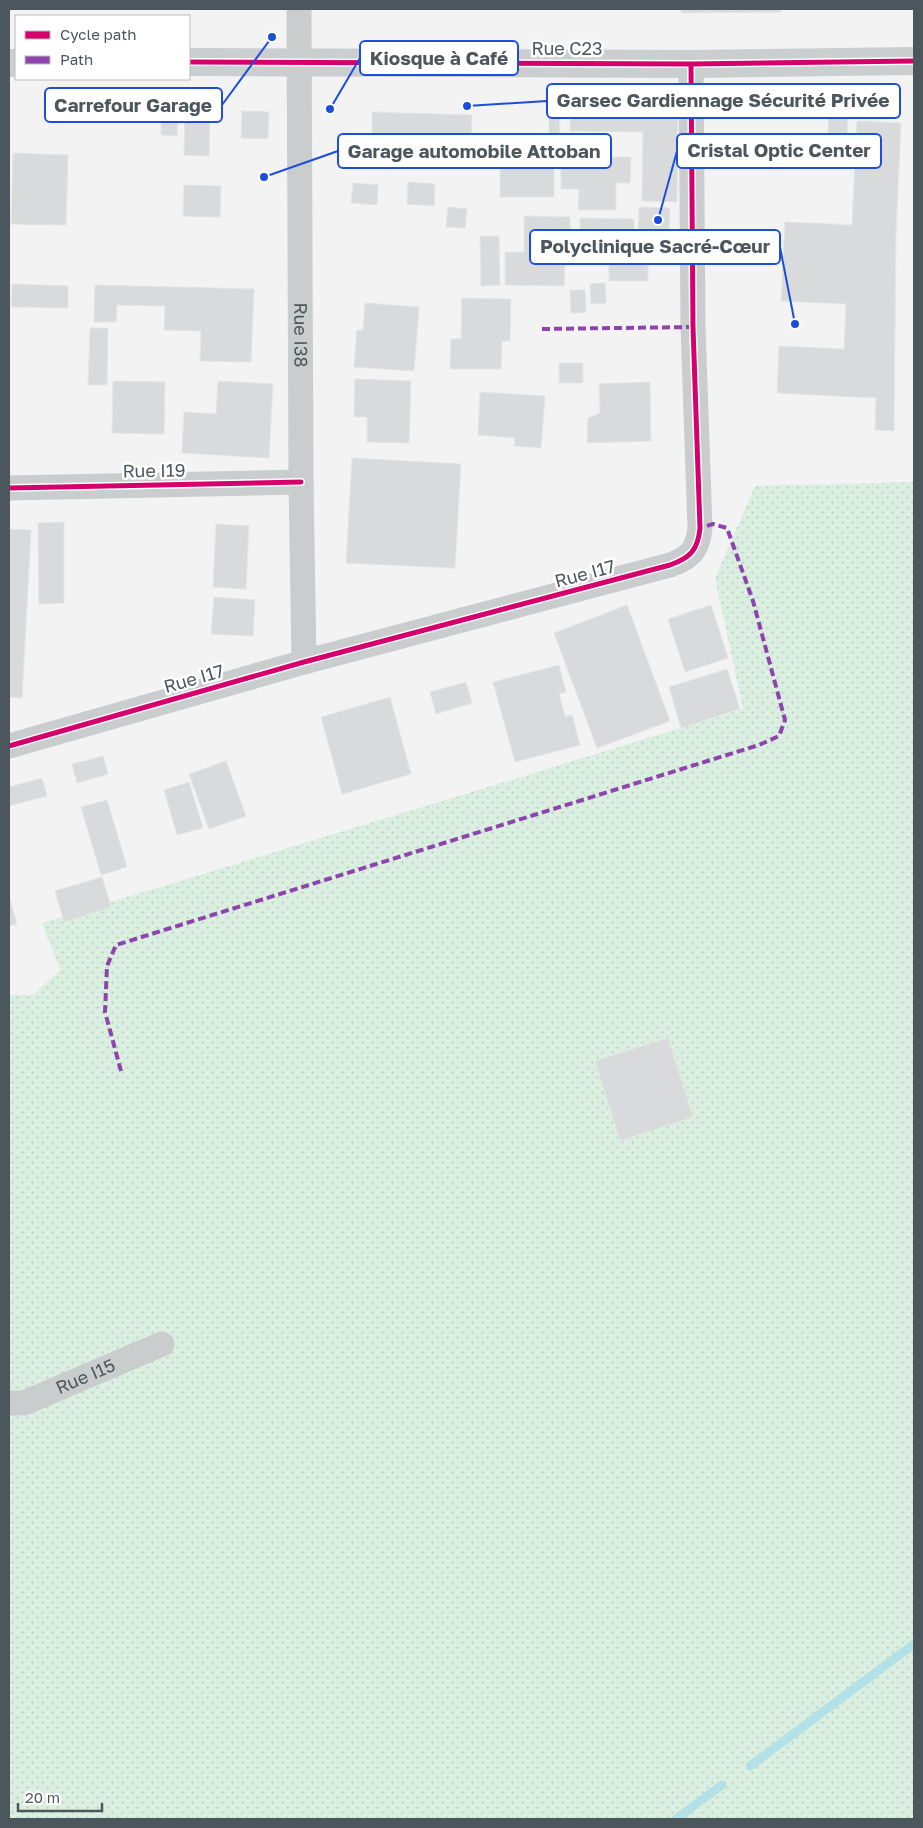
<svg xmlns="http://www.w3.org/2000/svg" width="923" height="1828" font-family="'Golos Text',sans-serif">
<style>
.grass{fill:url(#grass-dots)}
.lines{fill:none;stroke-linecap:round;stroke-linejoin:round}
.stream{stroke:#b4e1e7;stroke-width:9}
.building{fill:#d9dadb;stroke:#e5e5e5}
.street{stroke:#cacdce;stroke-width:25}
.secondary{stroke:#cbcecf;stroke-width:28}
.quiet{stroke:#8e44ad;stroke-width:4;stroke-dasharray:8 4;stroke-linecap:butt}
.cycleway-casing{stroke:#fff;stroke-width:8}
.cycleway{stroke:#d6006c;stroke-width:5}
.labels{text-anchor:middle;stroke-width:5;stroke-linejoin:round;paint-order:stroke}
.street-label{font-size:18px;fill:#4c565d;stroke:#fff}
.leader{fill:none;stroke:#1d4ed8;stroke-width:2}
.callout-dot{fill:#1d4ed8;stroke:#fff;stroke-width:2}
.callout{fill:#fff;stroke:#1d4ed8;stroke-width:2}
.callout-label{font-size:19px;text-anchor:middle;font-weight:bold;fill:#4c565d}
</style>
<defs>
<pattern id="grass-dots" width="8" height="8" patternUnits="userSpaceOnUse" patternTransform="scale(1.25)"><rect width="8" height="8" fill="#dbefe1"/><path d="M2 2h.1M6 6h.1" fill="none" stroke="#becfc3" stroke-width="1.8" stroke-linecap="round"/></pattern>
</defs>
<rect width="100%" height="100%" fill="#f3f3f3"/>
<path class="grass" d="M 914,482 L 914,1819 L 9,1819 L 9,995 L 33,995 L 60,970 L 42,923 L 743,709 L 715,578 L 755,486 Z"/>
<g class="lines">
<path class="stream" d="M 750,1766 L 914,1644
M 676,1819 L 722,1785"/>
</g>
<path class="building" d="M 681,9 L 781,9 L 781,12 L 681,13 Z
M 571,89 L 678,90 L 677,202 L 642,201 L 643,132 L 570,131 Z
M 162,106 L 178,107 L 177,136 L 161,135 Z
M 829,108 L 848,109 L 847,135 L 828,135 Z
M 549,109 L 560,110 L 559,149 L 524,149 L 524,133 L 549,134 Z
M 242,111 L 269,112 L 268,139 L 241,138 Z
M 185,112 L 210,113 L 209,156 L 184,155 Z
M 372,112 L 472,115 L 471,145 L 372,141 Z
M 857,121 L 901,123 L 896,234 L 894,431 L 875,430 L 876,398 L 777,393 L 779,346 L 844,349 L 846,304 L 781,301 L 785,222 L 852,225 Z
M 13,153 L 68,155 L 66,225 L 11,224 Z
M 561,157 L 631,157 L 630,183 L 616,183 L 616,210 L 578,210 L 579,189 L 561,189 Z
M 500,158 L 554,158 L 554,197 L 500,197 Z
M 408,182 L 435,184 L 434,206 L 407,204 Z
M 353,183 L 378,185 L 377,205 L 351,203 Z
M 184,185 L 221,186 L 220,217 L 183,216 Z
M 448,207 L 467,209 L 465,228 L 446,227 Z
M 639,207 L 670,208 L 668,245 L 638,244 Z
M 524,216 L 570,217 L 570,259 L 565,259 L 564,286 L 505,285 L 505,252 L 524,252 Z
M 580,218 L 634,219 L 634,250 L 648,250 L 648,281 L 609,281 L 609,243 L 580,243 Z
M 480,236 L 499,236 L 500,285 L 481,286 Z
M 605,283 L 606,303 L 591,304 L 590,284 Z
M 12,284 L 68,286 L 68,308 L 11,307 Z
M 95,285 L 254,289 L 251,362 L 200,361 L 201,331 L 164,330 L 165,306 L 117,305 L 116,322 L 94,322 Z
M 570,290 L 585,290 L 586,312 L 571,313 Z
M 462,298 L 511,299 L 510,341 L 502,341 L 501,369 L 450,369 L 451,339 L 461,339 Z
M 365,303 L 419,307 L 414,371 L 354,367 L 357,330 L 363,330 Z
M 90,328 L 108,328 L 107,385 L 88,385 Z
M 559,363 L 583,363 L 583,383 L 559,383 Z
M 355,379 L 411,381 L 409,443 L 367,442 L 367,417 L 354,417 Z
M 113,381 L 165,382 L 164,434 L 112,433 Z
M 218,381 L 273,384 L 269,458 L 182,453 L 184,412 L 216,414 Z
M 650,382 L 651,441 L 587,443 L 588,418 L 600,413 L 599,384 Z
M 480,392 L 545,396 L 541,448 L 514,446 L 515,438 L 478,435 Z
M 352,458 L 461,464 L 455,568 L 346,563 Z
M 64,522 L 64,603 L 39,604 L 38,523 Z
M 216,524 L 249,526 L 246,589 L 213,587 Z
M 9,529 L 31,530 L 22,698 L 9,697 Z
M 214,597 L 255,600 L 253,636 L 211,634 Z
M 627,605 L 670,721 L 597,748 L 554,633 Z
M 711,605 L 728,658 L 685,672 L 668,619 Z
M 559,665 L 566,692 L 559,694 L 565,716 L 572,715 L 580,745 L 515,762 L 493,682 Z
M 727,669 L 740,709 L 681,728 L 669,687 Z
M 466,682 L 472,703 L 436,714 L 430,692 Z
M 390,697 L 411,774 L 342,794 L 321,717 Z
M 103,756 L 108,774 L 77,783 L 72,764 Z
M 226,761 L 246,816 L 209,829 L 189,774 Z
M 42,778 L 47,796 L 9,806 L 9,787 Z
M 189,782 L 203,828 L 177,835 L 164,790 Z
M 107,800 L 127,867 L 101,875 L 81,807 Z
M 102,877 L 111,907 L 64,922 L 55,891 Z
M 9,895 L 17,924 L 9,926 Z
M 668,1038 L 693,1117 L 620,1141 L 595,1061 Z"/>
<g class="lines">
<g class="street">
<path id="s1" d="M 299,9 L 301,482 L 304,662"/>
<path d="M 9,488 L 301,482"/>
<path d="M 9,746 L 304,662 L 670,565 C 690,558 698,550 700,528 L 693,327 L 691,64"/>
<path id="s2" d="M 9,1403 L 24,1403 L 162,1344"/>
</g>
<path class="secondary" d="M 189,62 L 691,64 L 914,61
M 9,63 L 16,63"/>
<path class="quiet" d="M 542,329 L 693,327
M 121,1071 L 105,1012 L 107,966 L 116,945 L 759,745 L 779,736 L 785,720 L 753,601 L 727,528 L 713,524 L 700,528"/>
<defs>
<path id="cycleway" d="M 189,62 L 691,64 L 914,61
M 9,488 L 301,482
M 9,746 L 304,662 L 670,565 C 690,558 698,550 700,528 L 693,327 L 691,64"/>
</defs>
<use href="#cycleway" class="cycleway-casing"/>
<use href="#cycleway" class="cycleway"/>
</g>
<g class="labels">
<g class="street-label">
<text x="567" y="55">Rue C23</text>
<text dy="6" stroke="none"><textPath href="#s1" startOffset="326">Rue I38</textPath></text>
<text transform="translate(154 471) rotate(-1)" y="6">Rue I19</text>
<text transform="translate(585 574) rotate(-15)" y="6">Rue I17</text>
<text transform="translate(194 679) rotate(-16)" y="6">Rue I17</text>
<text dy="6" stroke="none"><textPath href="#s2" startOffset="82">Rue I15</textPath></text>
</g>
</g>
<path class="leader" d="M330 109L360 58M467 106L547 101M272 37L222 105M658 220L677 151M264 177L338 151M795 324L780 247"/>
<g class="callout-dot">
<circle cx="330" cy="109" r="5"/>
<circle cx="467" cy="106" r="5"/>
<circle cx="272" cy="37" r="5"/>
<circle cx="658" cy="220" r="5"/>
<circle cx="264" cy="177" r="5"/>
<circle cx="795" cy="324" r="5"/>
</g>
<g class="callout">
<rect x="360" y="41" width="158" height="34" rx="5"/>
<rect x="547" y="84" width="353" height="34" rx="5"/>
<rect x="45" y="88" width="177" height="34" rx="5"/>
<rect x="677" y="134" width="204" height="34" rx="5"/>
<rect x="338" y="134" width="273" height="34" rx="5"/>
<rect x="530" y="230" width="250" height="34" rx="5"/>
</g>
<g class="callout-label">
<text x="439" y="65">Kiosque à Café</text>
<text x="723" y="107">Garsec Gardiennage Sécurité Privée</text>
<text x="133" y="112">Carrefour Garage</text>
<text x="779" y="157">Cristal Optic Center</text>
<text x="474" y="158">Garage automobile Attoban</text>
<text x="655" y="253">Polyclinique Sacré-Cœur</text>
</g>
<rect width="923" height="1828" fill="none" stroke="#4c565d" stroke-width="20"/>
<rect x="15" y="15" width="175" height="65" fill="#ffffff" stroke="#b7bbbe"/>
<rect x="25" y="31" width="25" height="8" fill="#d6006c" stroke="#b7bbbe"/>
<text x="60" y="40" font-size="15" fill="#4c565d">Cycle path</text>
<rect x="25" y="56" width="25" height="8" fill="#8e44ad" stroke="#b7bbbe"/>
<text x="60" y="65" font-size="15" fill="#4c565d">Path</text>
<path d="M18 1803v8h84v-8" fill="none" stroke="#4c565d" stroke-width="2.5"/>
<text x="25" y="1803" font-size="15" fill="#4c565d" stroke="#ffffff" stroke-width="4" paint-order="stroke">20 m</text>
</svg>
